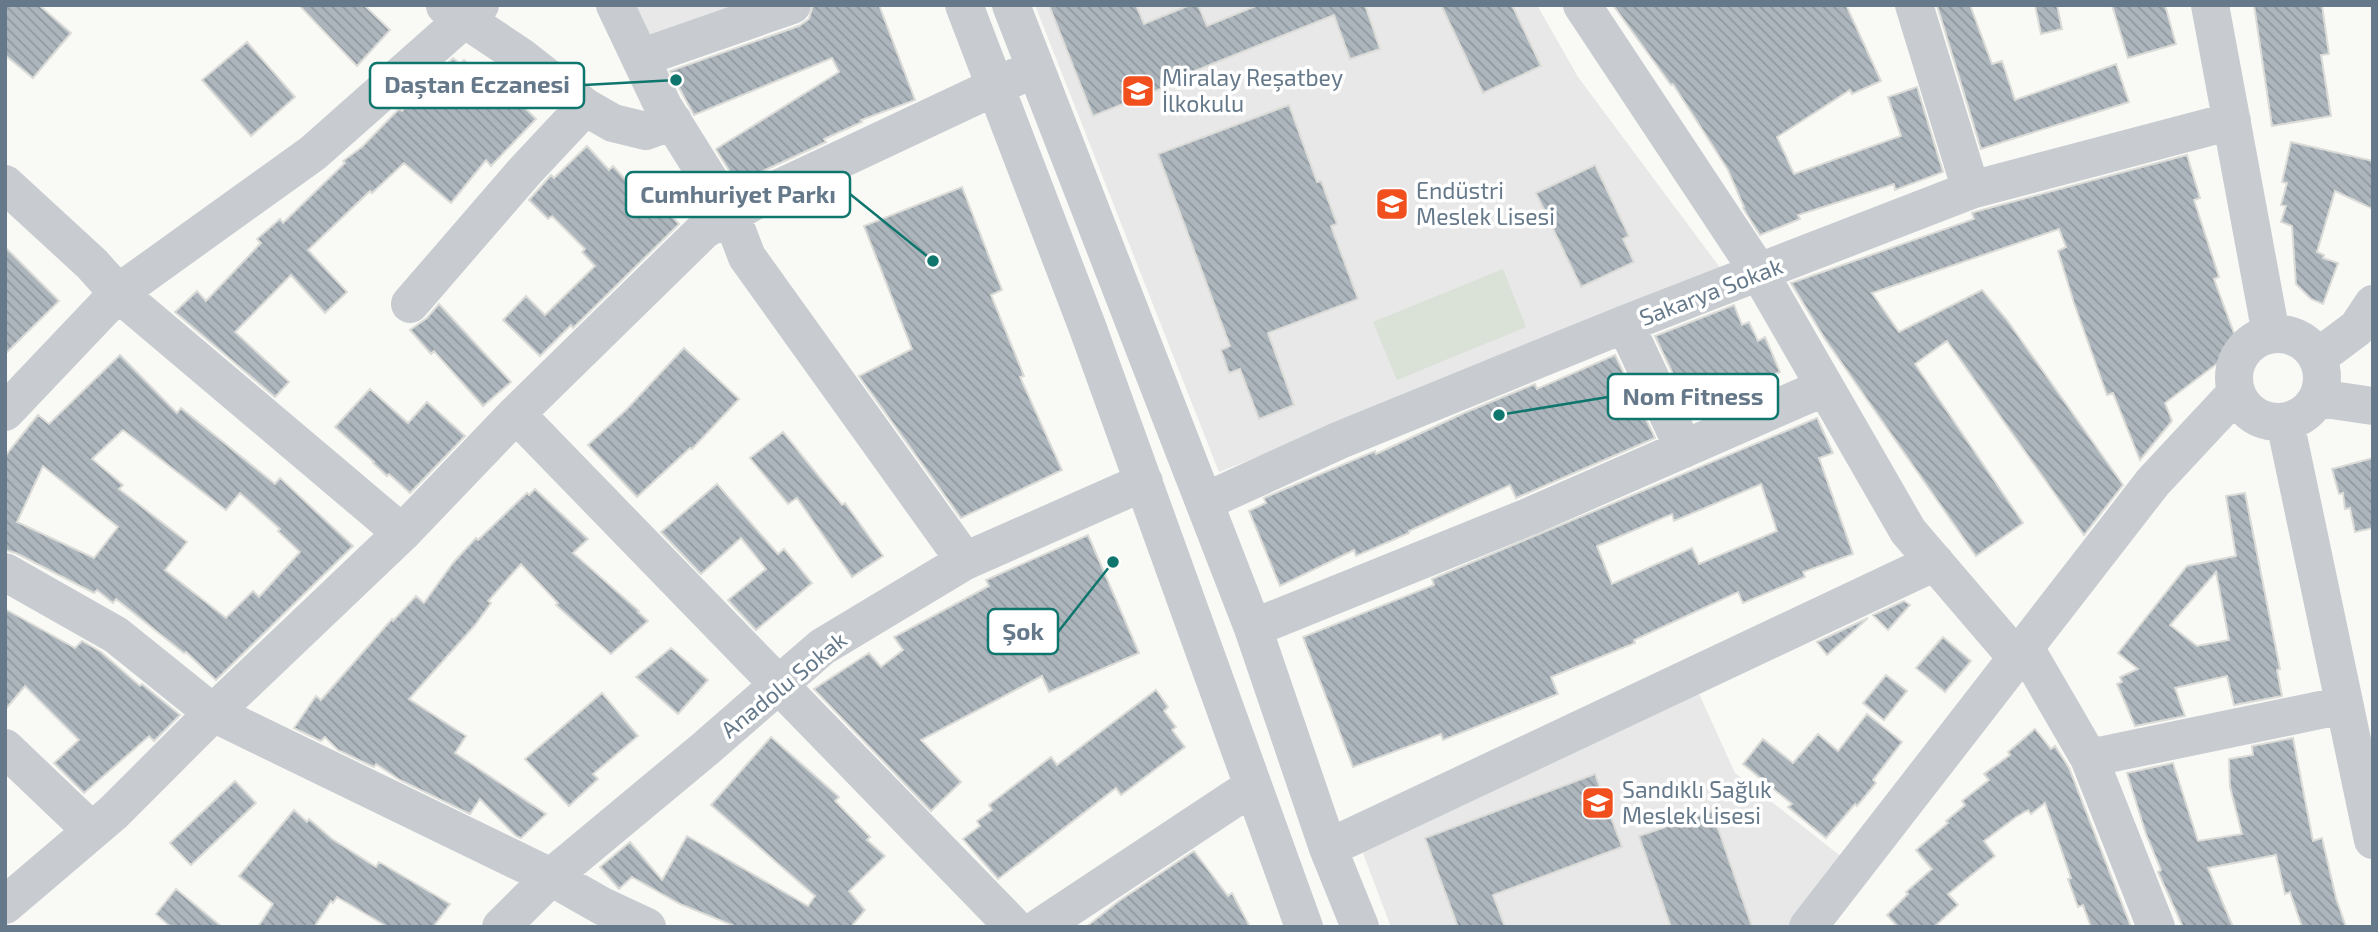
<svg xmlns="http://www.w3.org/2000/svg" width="2378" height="932" font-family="'Exo 2',sans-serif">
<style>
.built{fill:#e7e8e7}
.garden{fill:#dae1d7}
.building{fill:url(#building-back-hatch);stroke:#dbdbd8;stroke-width:2;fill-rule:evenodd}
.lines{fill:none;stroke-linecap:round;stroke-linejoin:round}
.minor{stroke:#c8ccd0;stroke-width:38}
.labels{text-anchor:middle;stroke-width:7;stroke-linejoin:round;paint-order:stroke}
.poi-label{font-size:23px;fill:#65798a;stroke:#fff;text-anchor:start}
.street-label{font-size:23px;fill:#65798a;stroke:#fff}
.leader{fill:none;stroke:#0f766e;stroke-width:2.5}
.callout-dot{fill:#0f766e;stroke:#fff;stroke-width:2.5}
.callout{fill:#fff;stroke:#0f766e;stroke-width:2.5}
.callout-label{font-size:24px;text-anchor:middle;font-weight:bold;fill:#65798a}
</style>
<defs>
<pattern id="building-back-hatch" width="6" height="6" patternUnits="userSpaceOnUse" patternTransform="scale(1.75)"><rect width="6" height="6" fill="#acb6bc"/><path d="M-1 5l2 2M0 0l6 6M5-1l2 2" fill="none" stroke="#90999f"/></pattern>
</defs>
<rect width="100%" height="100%" fill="#f9f9f6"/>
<path class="built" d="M 618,5 L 792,5 L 640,58 Z
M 1035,5 L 1537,5 L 1578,77 L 1721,269 L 1527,350 L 1219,472 Z
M 1695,685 L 1735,773 L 1848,862 L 1801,927 L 1391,927 L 1355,832 Z"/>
<path class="garden" d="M 1503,269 L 1526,327 L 1397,380 L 1373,322 Z"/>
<path class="building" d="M 5,5 L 39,5 L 71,33 L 33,78 L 5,55 Z
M 299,5 L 364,5 L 390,30 L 357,66 Z
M 813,5 L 879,5 L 915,100 L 861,120 L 862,122 L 824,139 L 826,142 L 765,170 L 738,185 L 716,149 L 839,72 L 832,58 L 694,115 L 670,71 L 799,26 L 809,19 Z
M 1049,5 L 1136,5 L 1144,24 L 1190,5 L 1198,5 L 1207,26 L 1258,5 L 1365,5 L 1380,49 L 1350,59 L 1334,15 L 1167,82 L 1168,86 L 1093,116 Z
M 1441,5 L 1512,5 L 1541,66 L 1483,93 Z
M 1613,5 L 1846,5 L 1881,81 L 1852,94 L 1850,90 L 1777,137 L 1794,174 L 1901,136 L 1888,97 L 1917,87 L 1943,172 L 1895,190 L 1894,184 L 1798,215 L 1800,219 L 1760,235 L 1743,208 L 1744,207 L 1728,170 L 1702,129 L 1673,84 L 1671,85 Z
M 1937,5 L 1970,5 L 1992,64 L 2002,61 L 2015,100 L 2116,64 L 2129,102 L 1981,149 Z
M 2035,5 L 2057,5 L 2062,29 L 2041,34 Z
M 2112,5 L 2165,5 L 2176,44 L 2128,58 Z
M 2254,5 L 2322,5 L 2329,54 L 2321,55 L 2331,116 L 2272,126 Z
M 247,42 L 295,97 L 251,136 L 202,80 Z
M 453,58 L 460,64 L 464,60 L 505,101 L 511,94 L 536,119 L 491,166 L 486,160 L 451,203 L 404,163 L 372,193 L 370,191 L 308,250 L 347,292 L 325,313 L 291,275 L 235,332 L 289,382 L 275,397 L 175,312 L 197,291 L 206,301 L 261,243 L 257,239 L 280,219 L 283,223 L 345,163 L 343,161 L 362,147 L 399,109 L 402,111 Z
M 1289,105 L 1317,182 L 1321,181 L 1337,224 L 1331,226 L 1358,299 L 1268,333 L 1294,405 L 1259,419 L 1240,369 L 1229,373 L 1221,350 L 1230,346 L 1158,154 Z
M 2291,142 L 2373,161 L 2373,209 L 2335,191 L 2317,252 L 2324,255 L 2323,258 L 2338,263 L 2323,304 L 2311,299 L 2296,284 L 2292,226 L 2281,222 L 2286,206 L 2281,205 L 2287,183 L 2282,182 Z
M 587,146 L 609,170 L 613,166 L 637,192 L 641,188 L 661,210 L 664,207 L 679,224 L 573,328 L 571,325 L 540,356 L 503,320 L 526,296 L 545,315 L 595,266 L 582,252 L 585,249 L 552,216 L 548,219 L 529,200 L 551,175 L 554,178 Z
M 2187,155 L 2200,198 L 2194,200 L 2219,277 L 2214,279 L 2239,347 L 2165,403 L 2172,421 L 2140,460 L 2113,393 L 2107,395 L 2074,303 L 2058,251 L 2066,247 L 2059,229 L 1872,293 L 1899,332 L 1982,290 L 2007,320 L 2123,485 L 2084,535 L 1947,341 L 1915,364 L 2023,523 L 1976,556 L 1825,339 L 1791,283 L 1974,219 L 1972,213 L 1978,211 Z
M 1595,165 L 1629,236 L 1623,239 L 1634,262 L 1581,287 L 1536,193 Z
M 962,187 L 1002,290 L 991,295 L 1024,376 L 1020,377 L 1062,470 L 961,518 L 859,376 L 912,349 L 864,226 Z
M 5,247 L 59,301 L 5,354 Z
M 439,304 L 511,382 L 483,406 L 434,351 L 431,354 L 410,330 L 427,318 Z
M 1734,305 L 1742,325 L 1749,322 L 1758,341 L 1765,337 L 1780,372 L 1691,412 L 1655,336 Z
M 684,348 L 739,399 L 692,449 L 690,448 L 637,497 L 588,445 L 627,409 Z
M 120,355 L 177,413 L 181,408 L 275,484 L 280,478 L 353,546 L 216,680 L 186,652 L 184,653 L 116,599 L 113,603 L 97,590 L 94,593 L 16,553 L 5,550 L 5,456 L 38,415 L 49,424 ZM 123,430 L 226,510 L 240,493 L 280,529 L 278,531 L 300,552 L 259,597 L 253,591 L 226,618 L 165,570 L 187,542 L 119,489 L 123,485 L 92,459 ZM 43,466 L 118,527 L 94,558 L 17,522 Z
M 1615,355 L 1655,438 L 1516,498 L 1510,485 L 1409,531 L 1409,533 L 1356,556 L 1354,550 L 1280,586 L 1249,511 L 1266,503 L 1264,498 L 1375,451 L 1376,454 L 1464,413 L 1535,384 L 1537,389 Z
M 370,389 L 408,423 L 427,402 L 465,436 L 410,493 L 389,474 L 387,476 L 373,463 L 374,462 L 335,427 Z
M 1817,418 L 1833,453 L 1819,458 L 1853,554 L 1803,572 L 1805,577 L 1743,603 L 1738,592 L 1634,640 L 1635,643 L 1551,677 L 1558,694 L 1443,740 L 1441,734 L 1353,767 L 1303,637 L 1434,585 L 1432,579 ZM 1761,484 L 1777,531 L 1699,564 L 1692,548 L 1612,584 L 1597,546 L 1672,514 L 1674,521 Z
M 783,432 L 842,505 L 845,503 L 883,556 L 852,577 L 797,498 L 788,504 L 750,458 Z
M 2373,458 L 2373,528 L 2355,532 L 2350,508 L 2345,509 L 2343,493 L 2339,494 L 2332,469 Z
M 717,484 L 778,554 L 784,549 L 812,583 L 756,630 L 728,600 L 766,569 L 741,538 L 701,574 L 661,532 Z
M 535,489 L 588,539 L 573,553 L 639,611 L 638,612 L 648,621 L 611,654 L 556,605 L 558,603 L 521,564 L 488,601 L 491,603 L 475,625 L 409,699 L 466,736 L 455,753 L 546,814 L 521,838 L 516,836 L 480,799 L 470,814 L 400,780 L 376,764 L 374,767 L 338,750 L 325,737 L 321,741 L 294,728 L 316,696 L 321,700 L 392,619 L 393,621 L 416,596 L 424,603 L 453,563 L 476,538 L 478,540 L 527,493 L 529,495 Z
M 2245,493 L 2280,669 L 2277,670 L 2282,696 L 2234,705 L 2227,676 L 2175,688 L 2185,716 L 2135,726 L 2117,684 L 2122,682 L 2120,677 L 2138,669 L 2118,653 L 2187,566 L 2236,556 L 2226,496 ZM 2216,572 L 2229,640 L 2197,646 L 2170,625 Z
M 1088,535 L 1139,653 L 1049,692 L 1042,676 L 921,740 L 961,782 L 931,811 L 814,689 L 869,653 L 881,667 L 903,650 L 894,637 L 989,586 L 986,580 Z
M 1904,601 L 1910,605 L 1888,630 L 1873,615 Z
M 5,609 L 75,648 L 82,641 L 101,652 L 140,686 L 142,684 L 180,715 L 154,741 L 149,736 L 84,793 L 54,763 L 79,740 L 25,686 L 5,710 Z
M 1868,618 L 1827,655 L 1817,642 Z
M 1943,637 L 1971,661 L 1945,692 L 1916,668 Z
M 671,648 L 708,680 L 678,714 L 636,677 Z
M 1886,675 L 1907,691 L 1884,720 L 1863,703 Z
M 1156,690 L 1168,707 L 1164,711 L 1176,727 L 1172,730 L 1185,747 L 1121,795 L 1116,788 L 998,879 L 963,839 L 980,826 L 977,821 L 992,810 L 989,805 L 1051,757 L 1057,765 Z
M 602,693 L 638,736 L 593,774 L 598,779 L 569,806 L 525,759 Z
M 1867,714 L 1902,742 L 1873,780 L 1876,783 L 1857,806 L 1855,804 L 1826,838 L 1788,807 L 1792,804 L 1743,764 L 1763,739 L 1793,763 L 1818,734 L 1838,751 Z
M 2035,729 L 2051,749 L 2055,746 L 2069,768 L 2131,927 L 2091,927 L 2083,905 L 2078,907 L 2068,879 L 2071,878 L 2045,803 L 2031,814 L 2028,810 L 2016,817 L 1984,841 L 1995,856 L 1948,894 L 1958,905 L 1934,927 L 1898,927 L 1887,915 L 1908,894 L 1906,892 L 1932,869 L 1916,850 L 1948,823 L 1946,821 L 1965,805 L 1962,801 L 1989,780 L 1984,774 L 2010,755 L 2008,752 Z
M 771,737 L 839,797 L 835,801 L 870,837 L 867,840 L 885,856 L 849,891 L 865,910 L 851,927 L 737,927 L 680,904 L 632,877 L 619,889 L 600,867 L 630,842 L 662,880 L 687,836 L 808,906 L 815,896 L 711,805 Z
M 2293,738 L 2313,841 L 2322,838 L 2336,898 L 2346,927 L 2302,927 L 2290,892 L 2285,894 L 2276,855 L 2208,868 L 2233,927 L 2183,927 L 2158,872 L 2161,870 L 2146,834 L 2127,773 L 2173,763 L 2198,841 L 2242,834 L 2230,787 L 2229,759 L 2253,755 L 2252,746 Z
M 1595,774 L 1622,847 L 1493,895 L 1505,927 L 1458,927 L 1425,838 Z
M 235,781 L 256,803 L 191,865 L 170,843 Z
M 294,810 L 307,822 L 309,819 L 332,839 L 376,867 L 379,862 L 450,904 L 433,927 L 388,927 L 337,897 L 333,903 L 331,901 L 314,927 L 258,927 L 273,904 L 239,876 Z
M 1712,811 L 1752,927 L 1671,927 L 1639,836 Z
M 1194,851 L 1228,896 L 1232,893 L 1250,927 L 1086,927 L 1119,901 Z
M 176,889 L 222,927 L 171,927 L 156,914 Z"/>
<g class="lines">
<path class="minor" d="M 615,5 L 663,106 L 731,215 L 747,257 L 965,561
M 964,5 L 1087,326 L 1304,927
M 1011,5 L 1253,628 L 1328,848 L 1360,927
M 1582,5 L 1760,274 L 1908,531 L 2016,657
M 1914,5 L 1971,190
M 2210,5 L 2271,334
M 445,6 L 520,56 L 585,107 L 613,123 L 646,131 L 673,121
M 640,58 L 792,5
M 5,184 L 92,264 L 118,293 L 402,533
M 410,304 L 525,171 L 585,107
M 1625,324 L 1684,449
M2234 378a44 44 0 1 1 88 0a44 44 0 1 1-88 0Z
M 2317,358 L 2357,328 L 2373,304
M 2318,398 L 2373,406
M 5,412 L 118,293 L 313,153 L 480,5
M 516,414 L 1014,927
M 2285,422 L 2373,840
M 1204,502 L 1340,440 L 1625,324 L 1971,190 L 2232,121
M 5,572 L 116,635 L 213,713 L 551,877 L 602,906 L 647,927
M 1253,628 L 1528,517 L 1825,387
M 2024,646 L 2089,758 L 2156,927
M 5,748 L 92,831
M 2089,758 L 2344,705
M 1328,848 L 1935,562
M 5,905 L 113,813 L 213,713 L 402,533 L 516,414 L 704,230 L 767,194 L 1035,68
M 501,927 L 551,877 L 705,749 L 822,647 L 965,561 L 1144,482
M 1040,927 L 1253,786
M 1808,927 L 2153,482 L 2236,393"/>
</g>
<defs>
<symbol id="school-square" viewBox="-11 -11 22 22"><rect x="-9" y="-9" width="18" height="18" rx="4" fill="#f1501e" stroke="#fff"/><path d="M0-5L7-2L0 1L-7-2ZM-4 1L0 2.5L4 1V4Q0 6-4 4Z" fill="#fff"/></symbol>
</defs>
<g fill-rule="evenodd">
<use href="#school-square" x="1119" y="72" width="38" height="38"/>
<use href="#school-square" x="1373" y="185" width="38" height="38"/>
<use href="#school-square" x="1579" y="784" width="38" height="38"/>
</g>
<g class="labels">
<g class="poi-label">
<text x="1162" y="86">Miralay Reşatbey<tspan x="1162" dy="26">İlkokulu</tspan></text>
<text x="1416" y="199">Endüstri<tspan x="1416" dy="26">Meslek Lisesi</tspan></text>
<text x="1622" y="798">Sandıklı Sağlık<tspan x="1622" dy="26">Meslek Lisesi</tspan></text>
</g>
<g class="street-label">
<text transform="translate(1711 292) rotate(-21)" y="8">Sakarya Sokak</text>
<text transform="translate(784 685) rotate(-39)" y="8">Anadolu Sokak</text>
</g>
</g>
<path class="leader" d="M676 80L584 85M933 261L850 194M1499 415L1608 397M1113 562L1058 632"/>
<g class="callout-dot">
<circle cx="676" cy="80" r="7"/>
<circle cx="933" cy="261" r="7"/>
<circle cx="1499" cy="415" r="7"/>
<circle cx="1113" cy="562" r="7"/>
</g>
<g class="callout">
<rect x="370" y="63" width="214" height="45" rx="7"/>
<rect x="626" y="172" width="224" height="45" rx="7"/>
<rect x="1608" y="374" width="170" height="45" rx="7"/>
<rect x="988" y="609" width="70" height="45" rx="7"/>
</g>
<g class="callout-label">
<text x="477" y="93">Daştan Eczanesi</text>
<text x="738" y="203">Cumhuriyet Parkı</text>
<text x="1693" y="405">Nom Fitness</text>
<text x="1023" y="640">Şok</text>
</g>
<rect width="2378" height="932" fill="none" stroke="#65798a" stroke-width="14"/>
</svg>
